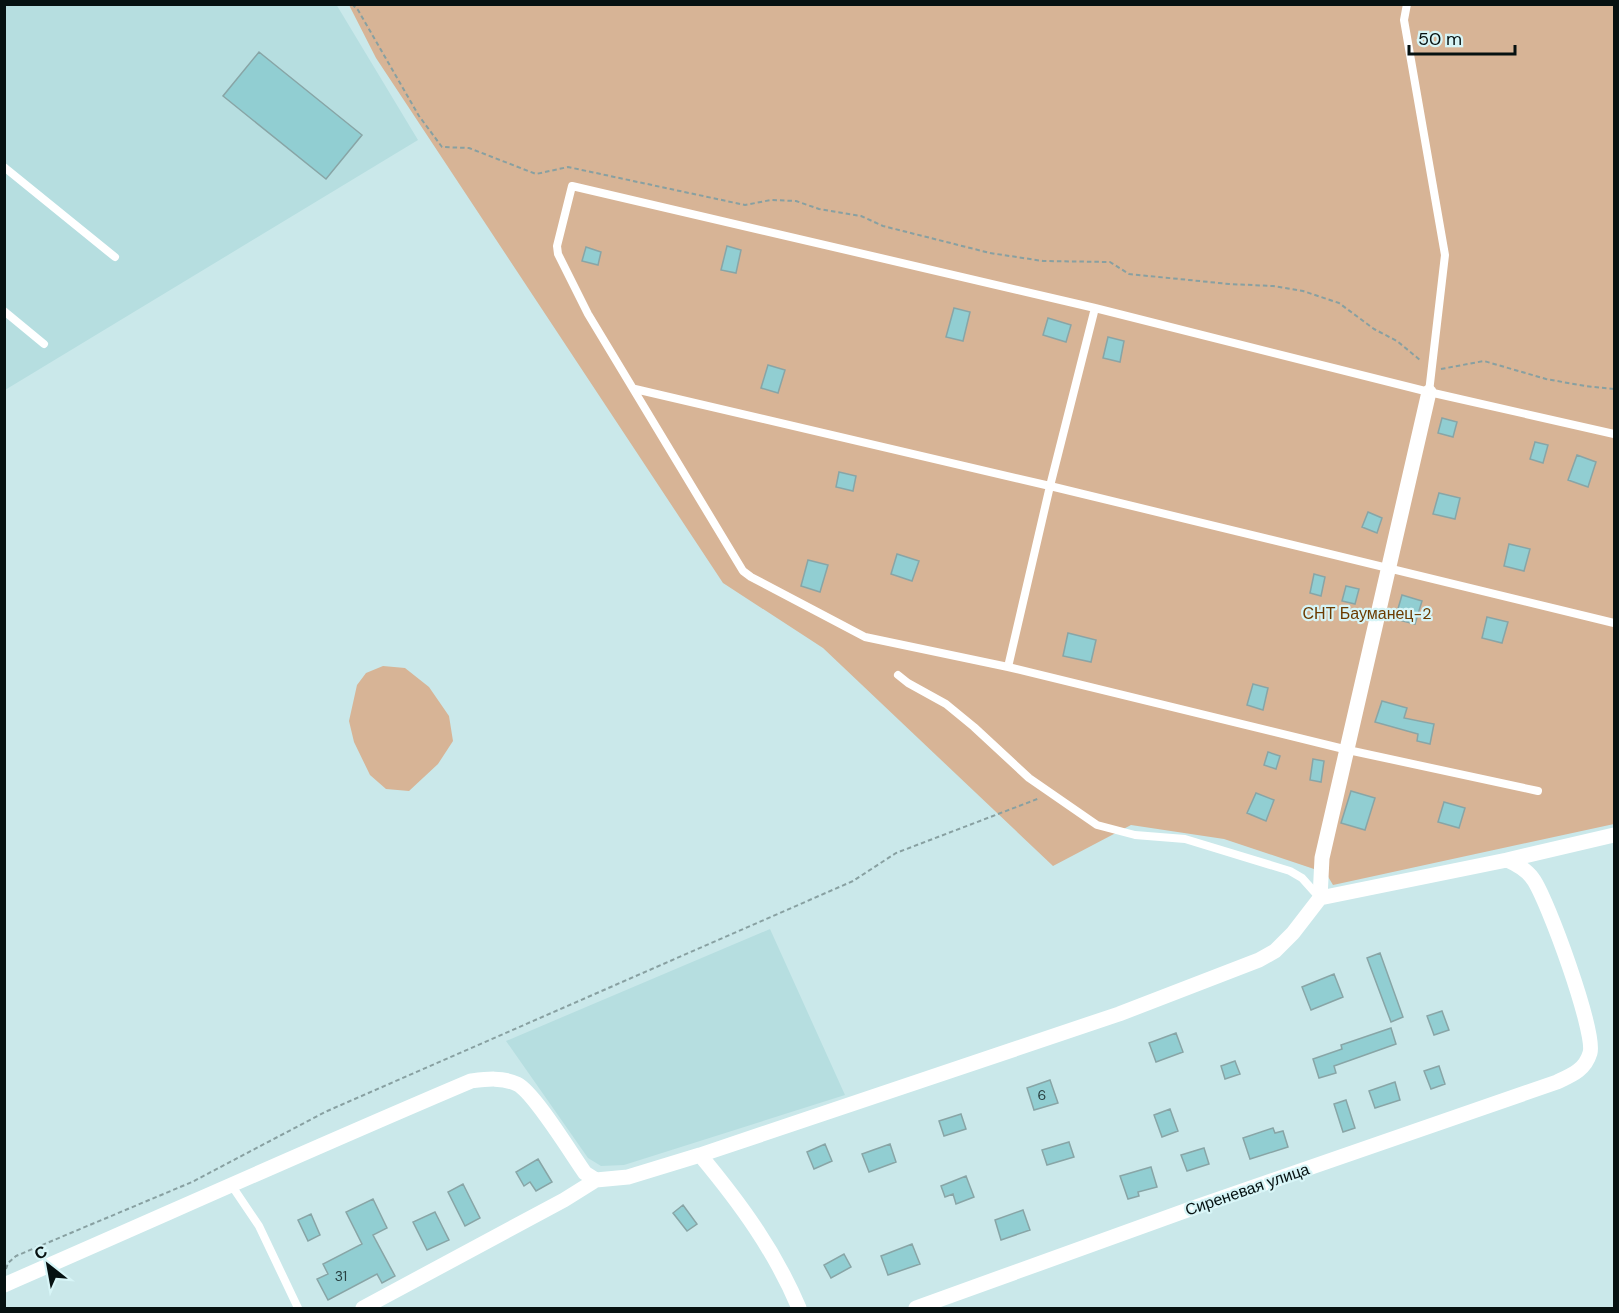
<svg xmlns="http://www.w3.org/2000/svg" width="1619" height="1313" font-family="'DM Sans',sans-serif">
<style>
.built{fill:#b6dee0}
.green{fill:#d7b496}
.building{fill:#91ced2;stroke:#88a5a6;stroke-width:1.5}
.lines{fill:none;stroke-linecap:round;stroke-linejoin:round}
.path{stroke:#88a0a1;stroke-width:2;stroke-dasharray:4.5 3;stroke-linecap:butt}
.lane{stroke:#fff;stroke-width:8}
.street{stroke:#fff;stroke-width:15}
.labels{text-anchor:middle;stroke-width:4.5;stroke-linejoin:round;paint-order:stroke}
.number-label{font-size:14px;fill:#294041}
.park-label{font-size:16px;fill:#6b3b00;stroke:#d7f5f7}
.street-label{font-size:16px;fill:#061111;stroke:#d7f5f7}
</style>
<rect width="100%" height="100%" fill="#cae8ea"/>
<path class="built" d="M 336,4 L 418,140 L 5,390 L 5,5 Z
M 770,929 L 845,1095 L 624,1165 L 601,1166 L 588,1158 L 506,1041 Z"/>
<path class="green" d="M 349,5 L 1614,5 L 1614,824 L 1333,885 L 1317,858 L 1314,869 L 1224,839 L 1131,825 L 1053,866 L 823,648 L 723,583 L 376,58 Z
M 383,666 L 405,668 L 429,687 L 449,716 L 453,741 L 438,764 L 409,791 L 386,789 L 370,775 L 354,742 L 349,721 L 357,685 L 366,673 Z"/>
<path class="building" d="M 259,52 L 362,135 L 326,179 L 223,96 Z
M 727,246 L 741,250 L 736,273 L 721,270 Z
M 586,247 L 601,252 L 598,265 L 582,261 Z
M 954,308 L 970,312 L 963,341 L 946,337 Z
M 1048,318 L 1071,325 L 1066,342 L 1043,335 Z
M 1108,337 L 1124,341 L 1120,362 L 1103,358 Z
M 768,365 L 785,370 L 778,393 L 761,388 Z
M 1442,418 L 1457,422 L 1453,437 L 1438,433 Z
M 1535,442 L 1548,445 L 1543,463 L 1530,459 Z
M 1577,455 L 1596,462 L 1588,487 L 1568,480 Z
M 839,472 L 856,476 L 853,491 L 836,487 Z
M 1439,493 L 1460,498 L 1455,519 L 1433,514 Z
M 1368,512 L 1382,518 L 1377,533 L 1362,527 Z
M 1509,544 L 1530,549 L 1524,571 L 1504,566 Z
M 897,554 L 919,561 L 912,581 L 891,574 Z
M 808,560 L 828,565 L 820,592 L 801,586 Z
M 1314,574 L 1325,577 L 1321,596 L 1310,593 Z
M 1346,586 L 1359,589 L 1355,604 L 1342,601 Z
M 1402,595 L 1422,601 L 1415,624 L 1395,619 Z
M 1487,617 L 1508,622 L 1502,643 L 1482,638 Z
M 1068,633 L 1096,640 L 1091,662 L 1063,656 Z
M 1253,684 L 1268,688 L 1263,710 L 1247,705 Z
M 1382,701 L 1407,708 L 1404,718 L 1434,724 L 1430,744 L 1417,741 L 1418,734 L 1375,722 Z
M 1268,752 L 1280,756 L 1276,769 L 1264,765 Z
M 1313,759 L 1324,761 L 1321,782 L 1310,780 Z
M 1351,791 L 1375,798 L 1365,830 L 1341,823 Z
M 1256,793 L 1274,800 L 1266,821 L 1247,813 Z
M 1444,802 L 1465,808 L 1459,828 L 1438,822 Z
M 1380,953 L 1403,1017 L 1391,1022 L 1367,958 Z
M 1334,974 L 1343,997 L 1311,1010 L 1302,987 Z
M 1442,1011 L 1449,1030 L 1434,1035 L 1427,1016 Z
M 1391,1028 L 1396,1044 L 1334,1066 L 1336,1073 L 1319,1078 L 1313,1059 L 1342,1049 L 1341,1045 Z
M 1176,1033 L 1183,1052 L 1156,1062 L 1149,1043 Z
M 1235,1061 L 1240,1074 L 1225,1079 L 1221,1066 Z
M 1439,1066 L 1445,1084 L 1431,1089 L 1424,1071 Z
M 1050,1080 L 1058,1103 L 1034,1110 L 1027,1088 Z
M 1395,1082 L 1400,1100 L 1375,1108 L 1369,1091 Z
M 1346,1100 L 1355,1128 L 1343,1132 L 1334,1104 Z
M 1170,1109 L 1178,1131 L 1162,1137 L 1154,1115 Z
M 961,1114 L 966,1129 L 944,1136 L 939,1121 Z
M 1273,1128 L 1275,1133 L 1283,1131 L 1288,1147 L 1250,1159 L 1243,1138 Z
M 1069,1142 L 1074,1157 L 1047,1165 L 1042,1150 Z
M 825,1144 L 832,1161 L 814,1169 L 807,1152 Z
M 890,1144 L 896,1162 L 869,1172 L 862,1154 Z
M 1204,1148 L 1209,1164 L 1187,1171 L 1181,1155 Z
M 538,1159 L 552,1182 L 536,1191 L 530,1182 L 524,1186 L 516,1172 Z
M 1151,1167 L 1157,1187 L 1138,1192 L 1139,1196 L 1128,1199 L 1120,1176 Z
M 966,1176 L 974,1197 L 956,1204 L 953,1194 L 945,1197 L 941,1186 Z
M 463,1184 L 480,1218 L 465,1226 L 448,1192 Z
M 373,1199 L 387,1228 L 373,1235 L 395,1276 L 382,1283 L 377,1274 L 328,1300 L 317,1279 L 328,1274 L 323,1264 L 362,1244 L 346,1212 Z
M 683,1205 L 697,1224 L 687,1231 L 673,1213 Z
M 1023,1210 L 1030,1230 L 1001,1240 L 995,1220 Z
M 435,1212 L 449,1240 L 427,1250 L 413,1222 Z
M 311,1214 L 320,1235 L 308,1241 L 298,1220 Z
M 912,1244 L 920,1264 L 888,1275 L 881,1256 Z
M 844,1254 L 851,1267 L 831,1278 L 824,1265 Z"/>
<g class="lines">
<path class="path" d="M 352,4 L 358,10 L 419,116 L 442,147 L 469,148 L 536,174 L 568,167 L 745,205 L 771,200 L 796,201 L 819,209 L 861,216 L 883,226 L 990,253 L 1043,261 L 1110,262 L 1129,274 L 1229,284 L 1273,286 L 1303,291 L 1339,303 L 1374,329 L 1397,341 L 1420,360
M 1441,369 L 1484,361 L 1546,379 L 1585,386 L 1614,389
M 6,1269 L 8,1263 L 16,1256 L 192,1182 L 325,1112 L 853,881 L 896,853 L 1040,798"/>
<path class="lane" d="M 1407,4 L 1404,20 L 1445,255 L 1429,392
M 4,167 L 115,257
M 4,311 L 44,344
M 635,389 L 1050,486 L 1614,623
M 1008,667 L 1050,486 L 1095,308
M 898,675 L 908,683 L 946,704 L 974,727 L 1029,778 L 1097,825 L 1135,835 L 1185,839 L 1290,871 L 1302,878 L 1319,897
M 1538,791 L 1348,750 L 1008,667 L 865,637 L 751,577 L 743,571 L 588,314 L 558,254 L 557,246 L 572,186 L 1095,308 L 1429,392 L 1614,434
M 232,1186 L 259,1226 L 298,1308"/>
<path class="street" d="M 1507,860 L 1614,835
M 700,1155 C 740,1203 775,1251 799,1308
M 4,1285 C 160,1217 315,1147 471,1081 C 487,1079 502,1077 517,1084 C 534,1092 572,1155 585,1173 L 596,1180 L 628,1177 L 700,1155 L 1119,1014 L 1259,960 L 1275,951 L 1293,933 L 1320,898 L 1322,858 L 1429,392
M 363,1308 L 564,1200 L 596,1180
M 916,1308 L 1193,1208 L 1557,1082 C 1572,1075 1585,1070 1590,1053 C 1596,1032 1547,898 1533,879 C 1527,870 1516,864 1507,860 L 1320,898"/>
</g>
<g class="labels">
<g class="number-label">
<text x="1042" y="1100">6</text>
<text x="341" y="1281">31</text>
</g>
<g class="park-label">
<text x="1367" y="619">СНТ Бауманец-2</text>
</g>
<g class="street-label">
<text transform="translate(1247 1189) rotate(-19)" y="6">Сиреневая улица</text>
</g>
</g>
<rect width="1619" height="1313" fill="none" stroke="#061111" stroke-width="12"/>
<g transform="translate(48 1265) rotate(329)" stroke="#d7f5f7" stroke-width="4.5" paint-order="stroke">
<path d="M0-4.5L10 22L0 15L-10 22Z" fill="#061111"/>
<text y="-9" font-size="16" font-weight="bold" text-anchor="middle" fill="#061111">С</text>
</g>
<path d="M1409 45v9h106v-9" fill="none" stroke="#061111" stroke-width="3"/>
<text x="1418" y="45" font-size="18" fill="#061111" stroke="#d7f5f7" stroke-width="4.5" paint-order="stroke">50 m</text>
</svg>
